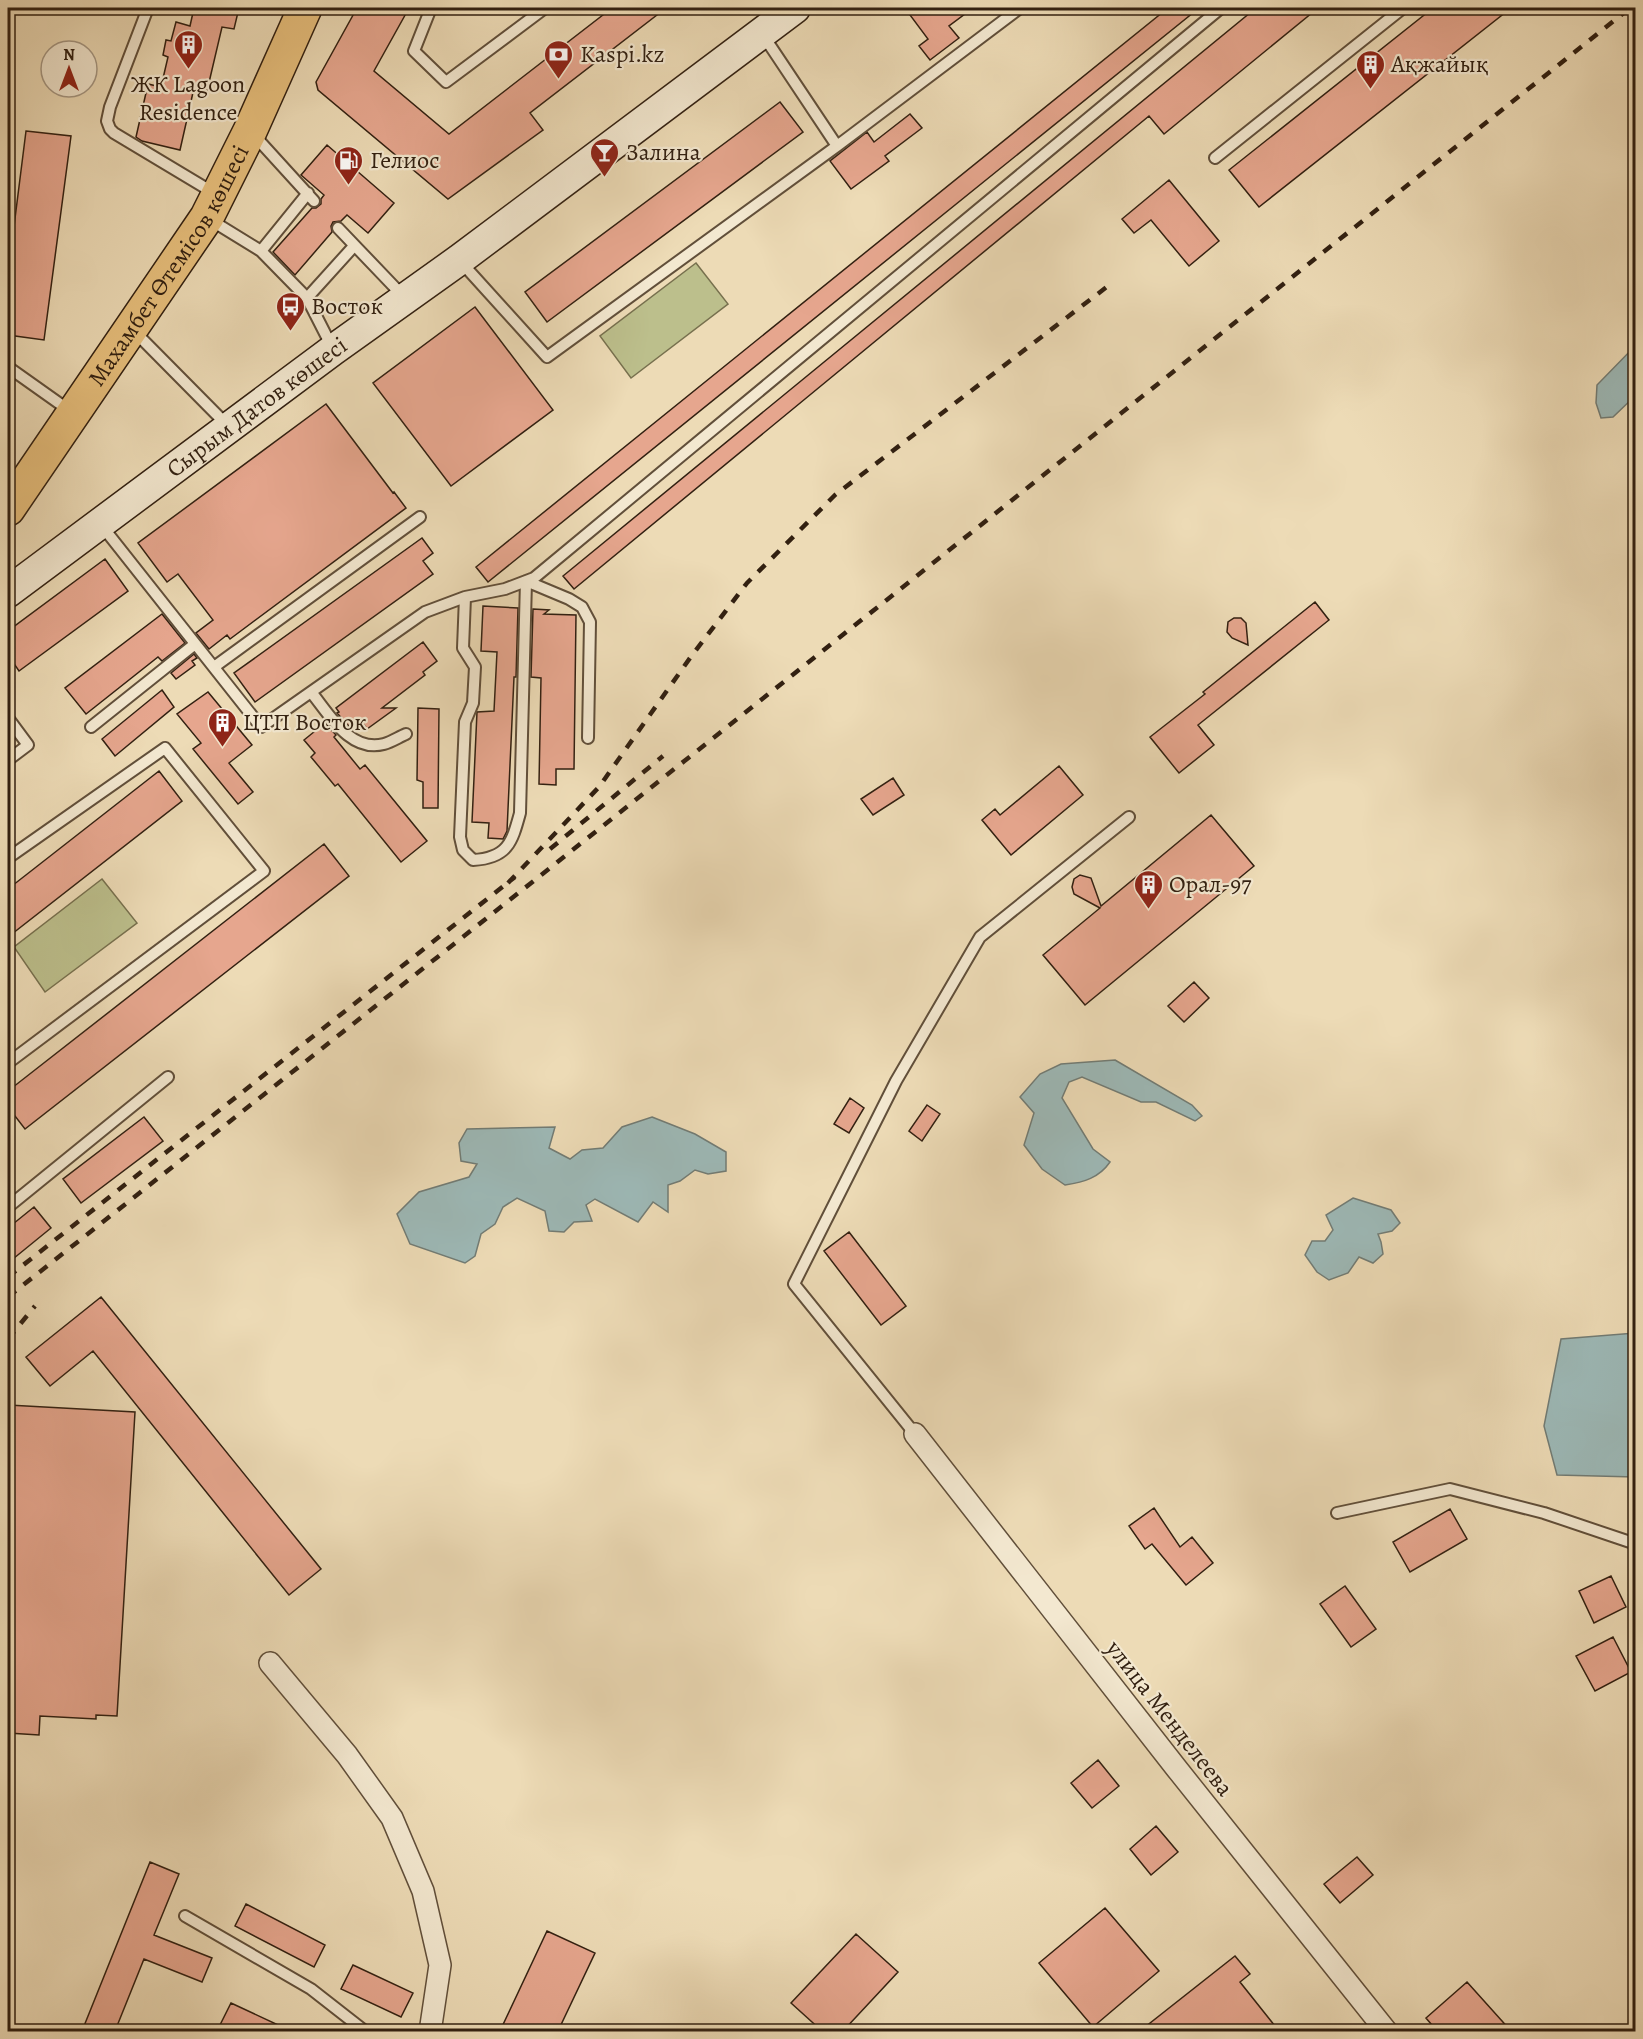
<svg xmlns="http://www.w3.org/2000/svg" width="1643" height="2039" font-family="Alegreya,serif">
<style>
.green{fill:#bcbf8c;stroke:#77704e;stroke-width:1.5}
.water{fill:#9db9b7;stroke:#727c75;stroke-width:1.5}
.building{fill:#e6a68e;stroke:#322011;stroke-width:1.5}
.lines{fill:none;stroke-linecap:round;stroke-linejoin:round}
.lane-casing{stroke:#614f3a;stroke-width:14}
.street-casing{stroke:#614f3a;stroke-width:24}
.secondary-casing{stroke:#322011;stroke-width:33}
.primary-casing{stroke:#322011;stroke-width:36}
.lane{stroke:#f3e8d0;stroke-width:10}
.street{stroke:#f3e8d0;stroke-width:21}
.secondary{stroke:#f3e8d0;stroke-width:30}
.primary{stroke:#e6be7b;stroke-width:33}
.rail{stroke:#322011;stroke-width:4.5;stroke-dasharray:10 10;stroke-linecap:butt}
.labels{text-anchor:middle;stroke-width:4.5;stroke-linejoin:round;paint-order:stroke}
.poi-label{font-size:24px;fill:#322011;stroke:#f3e8d0;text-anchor:start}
.street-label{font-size:24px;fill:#322011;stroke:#f3e8d0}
</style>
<rect width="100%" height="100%" fill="#eddbb6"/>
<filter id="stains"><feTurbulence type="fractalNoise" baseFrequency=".00333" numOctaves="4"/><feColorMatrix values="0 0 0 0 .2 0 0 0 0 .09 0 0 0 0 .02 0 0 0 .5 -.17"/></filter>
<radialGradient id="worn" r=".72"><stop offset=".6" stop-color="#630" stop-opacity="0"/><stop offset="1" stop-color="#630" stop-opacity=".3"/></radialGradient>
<path class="green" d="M 696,263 L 728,304 L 631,378 L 600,336 Z
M 102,879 L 137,923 L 45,992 L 14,947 Z"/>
<path class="water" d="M 1635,346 L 1635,396 L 1613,417 L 1601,418 L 1596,403 L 1597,385 Z
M 1115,1060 L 1192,1105 L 1202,1116 L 1195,1121 L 1156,1102 L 1141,1102 L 1082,1077 L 1069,1082 L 1062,1098 L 1093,1149 L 1110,1162 C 1099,1178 1084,1182 1065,1185 L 1042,1169 L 1024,1145 L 1034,1113 L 1020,1097 L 1040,1074 L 1061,1064 Z
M 652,1117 L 695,1134 L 726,1152 L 726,1171 L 708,1174 L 695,1170 L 680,1181 L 668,1185 L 668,1212 L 653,1202 L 638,1222 L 595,1199 L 586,1205 L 592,1221 L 574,1222 L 564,1232 L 549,1231 L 545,1211 L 517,1198 L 503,1207 L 495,1224 L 481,1234 L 475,1256 L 465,1263 L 410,1244 L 397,1214 L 419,1192 L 469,1177 L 477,1164 L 461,1161 L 459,1143 L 467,1129 L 555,1127 L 549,1148 L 570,1159 L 582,1150 L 603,1148 L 622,1127 Z
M 1353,1198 L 1391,1210 L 1400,1223 L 1392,1231 L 1378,1234 L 1381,1242 L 1383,1254 L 1373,1263 L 1359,1257 L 1348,1273 L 1329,1280 L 1317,1272 L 1305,1255 L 1312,1241 L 1325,1241 L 1333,1230 L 1326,1215 Z
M 1635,1333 L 1635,1477 L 1557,1475 L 1544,1426 L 1561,1339 Z"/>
<path class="building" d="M 194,8 L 239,8 L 234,29 L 222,27 L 207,91 L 194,88 L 180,150 L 142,141 L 136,137 L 148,84 L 161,87 L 168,57 L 163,55 L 166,40 L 171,41 L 176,22 L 190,26 Z
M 357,8 L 409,8 L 374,71 L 449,134 L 612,8 L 666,8 L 530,113 L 543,130 L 448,199 L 318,90 L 316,82 Z
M 920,8 L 973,8 L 949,26 L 959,38 L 930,60 L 919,46 L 928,39 L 910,15 Z
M 1168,8 L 1199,8 L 488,582 L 476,567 Z
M 1256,8 L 1318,8 L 1164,134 L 1149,116 L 574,589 L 563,576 Z
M 1433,8 L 1511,8 L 1259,207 L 1229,170 Z
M 780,102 L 803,132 L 547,322 L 525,292 Z
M 910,114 L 922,128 L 885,156 L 889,161 L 851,189 L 830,161 L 867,132 L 874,142 Z
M 26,131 L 71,136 L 44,340 L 8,335 L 8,274 Z
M 327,145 L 394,203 L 368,233 L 347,215 L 341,221 L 333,222 L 331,226 L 332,232 L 295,275 L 273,252 L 312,208 L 316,208 L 321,204 L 321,199 L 324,195 L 301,175 Z
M 1169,180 L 1219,241 L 1189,266 L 1151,220 L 1134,233 L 1122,219 Z
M 475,307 L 553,410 L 451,486 L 373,383 Z
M 326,404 L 393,493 L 394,492 L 406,508 L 230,639 L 227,635 L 209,649 L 196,633 L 213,620 L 178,574 L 167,582 L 138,543 Z
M 422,538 L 433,553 L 423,561 L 433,574 L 255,702 L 234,673 Z
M 105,559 L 128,591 L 19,671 L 8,655 L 8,631 Z
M 1315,602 L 1329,620 L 1198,725 L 1214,745 L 1179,773 L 1150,737 L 1205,694 L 1203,692 Z
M 483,606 L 518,608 L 516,677 L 514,677 L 507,831 L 503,839 L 488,838 L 489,823 L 472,822 L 477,712 L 494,711 L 497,652 L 481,651 Z
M 533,609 L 549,610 L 544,614 L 576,615 L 574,769 L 556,769 L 556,785 L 539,784 L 541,678 L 531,677 Z
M 162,614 L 185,643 L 162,661 L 158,657 L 86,714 L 65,688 Z
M 1234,618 L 1241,618 L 1246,623 L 1248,645 L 1232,638 L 1227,632 L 1228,622 Z
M 423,642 L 437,661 L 423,672 L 425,675 L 382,708 L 396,708 L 367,729 L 359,718 L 349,726 L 347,724 L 337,713 L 339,712 L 336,708 Z
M 194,654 L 197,658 L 192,661 L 195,665 L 176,679 L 171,673 Z
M 162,690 L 174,707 L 115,756 L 102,739 Z
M 208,692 L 252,745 L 229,763 L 253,792 L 238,804 L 193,749 L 201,743 L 177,714 Z
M 418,708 L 439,709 L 438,808 L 423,808 L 423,782 L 417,780 Z
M 325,723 L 336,735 L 334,737 L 360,769 L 365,765 L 427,841 L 401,862 L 338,784 L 335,786 L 311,757 L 315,753 L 304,740 Z
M 1059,766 L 1083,795 L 1011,855 L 982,820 L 995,809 L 1000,815 Z
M 159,771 L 182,801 L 8,937 L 8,889 Z
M 893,778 L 904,795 L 873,815 L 861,799 Z
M 1211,815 L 1254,866 L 1085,1005 L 1043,955 L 1100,908 L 1074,894 L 1072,887 L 1074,879 L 1080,875 L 1091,878 L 1101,906 Z
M 324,844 L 349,876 L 25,1129 L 8,1107 L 8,1091 Z
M 1194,982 L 1209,998 L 1184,1022 L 1168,1006 Z
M 850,1098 L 864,1108 L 849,1133 L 834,1124 Z
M 927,1105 L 940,1114 L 922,1141 L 909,1131 Z
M 144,1117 L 163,1141 L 81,1203 L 63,1179 Z
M 34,1207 L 51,1228 L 8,1263 L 8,1228 Z
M 849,1232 L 906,1306 L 881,1325 L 824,1251 Z
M 101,1297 L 321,1569 L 289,1595 L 93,1351 L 50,1386 L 26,1357 Z
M 8,1405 L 135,1412 L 117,1716 L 96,1715 L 96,1719 L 40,1716 L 39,1735 L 8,1733 Z
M 1154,1508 L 1180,1547 L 1192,1537 L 1213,1563 L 1186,1585 L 1152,1544 L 1145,1549 L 1129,1526 Z
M 1450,1509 L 1467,1539 L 1410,1572 L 1393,1542 Z
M 1611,1576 L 1626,1607 L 1594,1623 L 1579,1591 Z
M 1345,1586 L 1376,1629 L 1351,1647 L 1320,1604 Z
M 1613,1637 L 1631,1672 L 1595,1691 L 1576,1656 Z
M 1098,1760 L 1119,1786 L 1092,1808 L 1071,1783 Z
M 1156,1826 L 1178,1852 L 1151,1875 L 1130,1849 Z
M 1357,1857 L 1373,1875 L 1340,1903 L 1324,1884 Z
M 150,1862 L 179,1874 L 154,1935 L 212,1958 L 202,1982 L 144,1959 L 115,2031 L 82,2031 Z
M 246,1904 L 325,1945 L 314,1967 L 235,1926 Z
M 1105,1908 L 1159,1971 L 1093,2027 L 1039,1963 Z
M 547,1931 L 595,1953 L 558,2031 L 500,2031 Z
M 856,1934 L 898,1972 L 843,2031 L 822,2031 L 791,2003 Z
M 1235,1956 L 1250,1974 L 1240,1982 L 1279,2031 L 1140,2031 Z
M 353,1965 L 413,1993 L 401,2017 L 341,1989 Z
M 1467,1982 L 1511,2031 L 1437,2031 L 1426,2018 Z
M 231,2003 L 291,2031 L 217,2031 Z"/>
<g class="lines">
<defs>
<path id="lane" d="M 148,8 L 110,107 L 107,121 L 110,129 L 114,133 L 214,193
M 431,8 L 414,51 L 446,82 L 545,8
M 254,135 L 314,201
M 837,146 L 1020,8
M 1215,158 L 1403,8
M 209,219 L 261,251 L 307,298 L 332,347
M 338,228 L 403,296
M 261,251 L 308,193
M 461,262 L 547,357 L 837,146 L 763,35
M 307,298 L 354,246
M 133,330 L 228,426
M 8,367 L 70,411
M 102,526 L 261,727 L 425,612 L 465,597 L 505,589 L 534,578 L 1221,8
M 465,597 L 463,648 L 475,667 L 473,703 L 465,722 L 460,837 L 463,850 L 473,860 C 508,858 512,842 520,813 L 526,581 L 569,599 L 582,607 L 590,622 L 588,738
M 214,667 L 420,517
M 311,692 C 329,714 350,753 384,744 C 391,742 399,737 406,734
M 8,718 L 28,745 L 8,760
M 91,727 L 195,644
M 8,858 L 165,748 L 264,871 L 8,1063
M 8,1207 L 168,1077
M 915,1434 L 794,1284 L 896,1081 L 980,937 L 1129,817
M 1337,1513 L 1450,1489 L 1544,1513 L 1636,1544
M 185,1916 L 311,1989 L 366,2032"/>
<path id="street" d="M 915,1434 L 1177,1769 L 1387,2032
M 270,1663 L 347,1755 L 392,1818 L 423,1891 L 440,1965 L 430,2032"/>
<g id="secondary">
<path id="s1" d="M 8,592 L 333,350 L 459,260 L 795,8"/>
</g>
<g id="primary">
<path id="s2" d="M 8,509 L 207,217 L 250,131 L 305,8"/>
</g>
</defs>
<use href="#lane" class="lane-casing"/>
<use href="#street" class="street-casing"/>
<use href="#secondary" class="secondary-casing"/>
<use href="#primary" class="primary-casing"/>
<use href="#lane" class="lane"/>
<use href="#street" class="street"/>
<use href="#secondary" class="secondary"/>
<use href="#primary" class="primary"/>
<path class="rail" d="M 550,849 L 663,756
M 508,883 L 599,787 L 690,658 L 747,583 L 835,495 L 1108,286
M 8,1277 L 515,877
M 8,1297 L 550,868 L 1630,8
M 8,1339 L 35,1306"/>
</g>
<defs>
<symbol id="building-pin" viewBox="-11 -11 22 30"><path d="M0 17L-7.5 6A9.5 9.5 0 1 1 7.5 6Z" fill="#8f2418" stroke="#f3e8d0"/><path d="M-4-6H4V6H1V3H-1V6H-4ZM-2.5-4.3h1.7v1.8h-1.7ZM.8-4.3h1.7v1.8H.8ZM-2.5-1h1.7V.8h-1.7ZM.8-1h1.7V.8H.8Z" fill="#fff"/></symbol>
<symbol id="bank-pin" viewBox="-11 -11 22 30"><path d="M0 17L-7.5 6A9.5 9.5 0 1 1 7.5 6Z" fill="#8f2418" stroke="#f3e8d0"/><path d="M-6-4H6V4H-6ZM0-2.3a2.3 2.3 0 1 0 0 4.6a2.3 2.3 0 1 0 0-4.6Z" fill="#fff"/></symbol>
<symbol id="bar-pin" viewBox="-11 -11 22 30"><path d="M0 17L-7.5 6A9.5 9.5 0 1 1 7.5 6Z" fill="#8f2418" stroke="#f3e8d0"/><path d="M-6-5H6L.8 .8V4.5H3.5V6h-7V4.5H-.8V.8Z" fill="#fff"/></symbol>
<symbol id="fuel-pin" viewBox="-11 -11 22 30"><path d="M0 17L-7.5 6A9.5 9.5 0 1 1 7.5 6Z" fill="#8f2418" stroke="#f3e8d0"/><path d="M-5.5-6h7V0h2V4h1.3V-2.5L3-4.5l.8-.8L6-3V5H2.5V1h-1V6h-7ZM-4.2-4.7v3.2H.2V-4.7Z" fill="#fff"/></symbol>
<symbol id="bus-pin" viewBox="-11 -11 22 30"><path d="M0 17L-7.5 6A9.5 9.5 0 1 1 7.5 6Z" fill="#8f2418" stroke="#f3e8d0"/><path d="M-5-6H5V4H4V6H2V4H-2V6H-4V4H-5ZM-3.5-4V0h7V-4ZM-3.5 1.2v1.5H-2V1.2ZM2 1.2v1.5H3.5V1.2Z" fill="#fff"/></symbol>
</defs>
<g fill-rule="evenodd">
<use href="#building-pin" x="172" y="28" width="33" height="45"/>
<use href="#bank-pin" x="542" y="38" width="33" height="45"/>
<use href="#building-pin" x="1354" y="48" width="33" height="45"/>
<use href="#bar-pin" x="588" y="136" width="33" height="45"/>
<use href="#fuel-pin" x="332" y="144" width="33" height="45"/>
<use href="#bus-pin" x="274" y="290" width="33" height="45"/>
<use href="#building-pin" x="206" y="706" width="33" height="45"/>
<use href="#building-pin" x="1132" y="868" width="33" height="45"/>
</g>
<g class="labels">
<g class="poi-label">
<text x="580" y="62">Kaspi.kz</text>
<text x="1391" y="72">Ақжайық</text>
<text x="188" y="92" text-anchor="middle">ЖК Lagoon<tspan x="188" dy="28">Residence</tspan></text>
<text x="626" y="160">Залина</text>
<text x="370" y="168">Гелиос</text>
<text x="311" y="314">Восток</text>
<text x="243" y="730">ЦТП Восток</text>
<text x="1169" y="892">Орал-97</text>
</g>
<g class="street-label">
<text dy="8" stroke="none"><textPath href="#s2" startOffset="292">Махамбет Өтемісов көшесі</textPath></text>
<text dy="8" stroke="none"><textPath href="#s1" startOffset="310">Сырым Датов көшесі</textPath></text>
<text transform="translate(1170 1718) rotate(52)" y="8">улица Менделеева</text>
</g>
</g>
<rect width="1643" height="2039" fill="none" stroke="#eddbb6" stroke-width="30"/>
<rect x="9" y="9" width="1625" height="2021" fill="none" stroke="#322011" stroke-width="3"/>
<rect x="15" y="15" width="1613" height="2009" fill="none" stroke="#322011" stroke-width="1.5"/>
<g transform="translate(69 69)"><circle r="28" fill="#f3e8d0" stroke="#a69884" stroke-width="1.5"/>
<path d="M0-4.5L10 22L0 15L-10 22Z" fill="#8f2418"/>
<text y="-9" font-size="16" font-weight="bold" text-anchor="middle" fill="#322011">N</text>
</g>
<rect width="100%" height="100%" filter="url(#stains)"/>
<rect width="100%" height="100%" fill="url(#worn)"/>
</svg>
